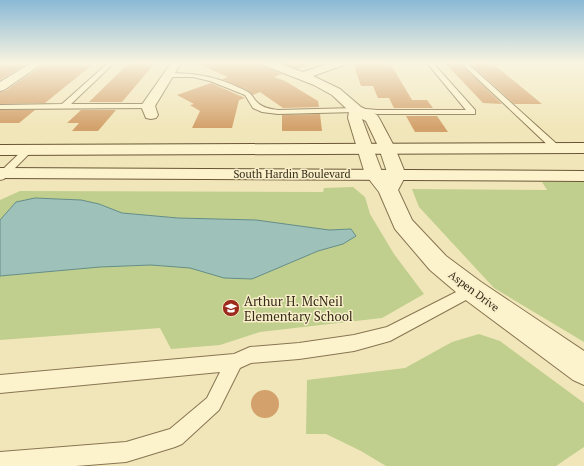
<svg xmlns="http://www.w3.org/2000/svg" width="584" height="466" font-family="'PT Serif',serif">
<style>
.green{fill:#c0cf8d}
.water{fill:#9ec1ba;stroke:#658e89}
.building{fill:#d3a16b}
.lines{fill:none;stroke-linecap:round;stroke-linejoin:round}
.service-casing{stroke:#887552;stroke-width:2}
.minor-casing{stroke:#887552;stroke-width:2}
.secondary-casing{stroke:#6a5636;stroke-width:2}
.service{fill:#fcf3cc;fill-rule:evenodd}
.minor{fill:#fcf3cc;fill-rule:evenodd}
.secondary{fill:#fcf3cc;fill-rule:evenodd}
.labels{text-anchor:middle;stroke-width:3;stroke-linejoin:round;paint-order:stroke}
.street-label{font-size:11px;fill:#362a19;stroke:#f8efc9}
.near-poi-label{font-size:13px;fill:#362a19;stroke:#f8efc9;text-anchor:start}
</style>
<rect width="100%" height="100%" fill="#f1e6b9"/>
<path class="green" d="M 542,182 L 584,182 L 584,342 L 494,288 L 419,207 L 412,189 L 547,190 Z
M 353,187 L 365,197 L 370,214 L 394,254 L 424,294 L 382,318 L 260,332 L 220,345 L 171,349 L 160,328 L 0,340 L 0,200 L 20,191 L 323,192 L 324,188 Z
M 479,334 L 500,341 L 584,403 L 584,447 L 556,466 L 386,466 L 361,451 L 326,434 L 306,434 L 307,380 L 405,368 L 452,342 Z"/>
<path class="water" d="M 35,198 L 81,200 L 99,204 L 122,213 L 178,218 L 256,220 L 329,230 L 351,229 L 356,236 L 343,244 L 318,251 L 252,279 L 224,278 L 190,268 L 151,265 L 100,267 L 0,276 L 0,220 L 16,202 Z"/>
<path class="building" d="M 129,63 L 155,63 L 122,102 L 89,102 Z
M 196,63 L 261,63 L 262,66 L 282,74 L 274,77 L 285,81 L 318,101 L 319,107 L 283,108 L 260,92 L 253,95 L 249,91 L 222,79 L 228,77 Z
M 281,63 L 305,63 L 306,66 L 298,69 Z
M 353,63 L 390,63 L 412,100 L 427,100 L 433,108 L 394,108 L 389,98 L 378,98 L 373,86 L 361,86 Z
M 445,63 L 460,63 L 502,104 L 483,103 Z
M 469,63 L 492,63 L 542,104 L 514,104 Z
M 0,65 L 25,65 L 0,80 Z
M 43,65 L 92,65 L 45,103 L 0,104 L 0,92 L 5,91 Z
M 211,83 L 245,98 L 239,100 L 232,128 L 192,128 L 200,111 L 190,105 L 194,104 L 177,95 Z
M 0,110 L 35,110 L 19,123 L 0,123 Z
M 81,110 L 116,110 L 98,131 L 72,131 L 79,123 L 67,123 Z
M 320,114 L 322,131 L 282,131 L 282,115 Z
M 406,116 L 437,116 L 448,132 L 415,132 Z
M251 404a14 14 0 1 1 28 0a14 14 0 1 1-28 0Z"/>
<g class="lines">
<defs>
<path id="service" d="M 108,63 L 114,63 L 71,104 L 148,104 L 152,106 L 151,108 L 0,109 L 0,105 L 62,104 Z
M 427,63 L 433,63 L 475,110 L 475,114 L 377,114 L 356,112 L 278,114 L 262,112 L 253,108 L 245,95 L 210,81 L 193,77 L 167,77 L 164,75 L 167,73 C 198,73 220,77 248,92 C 252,94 254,100 258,103 C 263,108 271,109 278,110 L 356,108 L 377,110 L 466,110 Z
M 461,63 L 467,63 L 559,146 L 560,148 L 559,150 L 553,150 Z
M 28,147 L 31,148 L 32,150 L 31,152 L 4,179 L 0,180 L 0,172 L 25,148 Z
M 472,284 L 477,286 L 479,290 L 477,294 L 390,341 L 354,351 L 299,359 L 251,363 L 240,368 L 219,410 L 182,444 L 175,447 L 126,462 L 76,466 L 0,466 L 0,452 L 126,442 L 170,429 L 207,398 L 220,372 L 0,393 L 0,375 L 234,354 L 250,347 L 299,343 L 354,335 L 387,327 Z"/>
<path id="minor" d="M 31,63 L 43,63 L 4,90 L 0,91 L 0,82 Z
M 171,63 L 181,63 L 155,106 L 158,115 L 156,118 L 151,119 L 146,118 L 141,106 Z
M 262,63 L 277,63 L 303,72 L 330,63 L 345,63 L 344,65 L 313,76 L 340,89 L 361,107 L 377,115 L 379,118 L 395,148 L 406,175 L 398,190 L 412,220 L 446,256 L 481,282 L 584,351 L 584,385 L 573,380 L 463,298 L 430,270 L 395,229 L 379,192 L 365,174 L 348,118 L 349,111 L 332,95 L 314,85 L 263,65 ZM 362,119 L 366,121 L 379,148 L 388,175 L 387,177 L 382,172 Z"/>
<path id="secondary" d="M 584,143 L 584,153 L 0,155 L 0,145 Z
M 0,168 L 584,171 L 584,181 L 0,178 Z"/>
</defs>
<use href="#service" class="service-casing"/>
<use href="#minor" class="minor-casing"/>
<use href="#secondary" class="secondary-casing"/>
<use href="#service" class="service"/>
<use href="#minor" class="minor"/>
<use href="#secondary" class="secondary"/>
</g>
<linearGradient id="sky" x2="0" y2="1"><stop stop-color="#8ab9d6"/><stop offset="0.49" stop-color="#f9f4e0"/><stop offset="1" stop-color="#f9f4e0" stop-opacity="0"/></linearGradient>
<rect width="584" height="128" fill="url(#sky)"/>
<defs>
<symbol id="school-disc" viewBox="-11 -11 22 22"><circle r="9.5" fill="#9c2b1e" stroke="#f8efc9"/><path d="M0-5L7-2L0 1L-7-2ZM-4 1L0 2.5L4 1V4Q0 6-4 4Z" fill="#fff"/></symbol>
</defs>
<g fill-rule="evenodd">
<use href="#school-disc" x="221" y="298" width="20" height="20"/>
</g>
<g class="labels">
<g class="street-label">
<text x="292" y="178">South Hardin Boulevard</text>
<text transform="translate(474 291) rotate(37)" y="4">Aspen Drive</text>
</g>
<g class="near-poi-label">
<text x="244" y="306">Arthur H. McNeil<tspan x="244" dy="15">Elementary School</tspan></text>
</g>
</g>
</svg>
